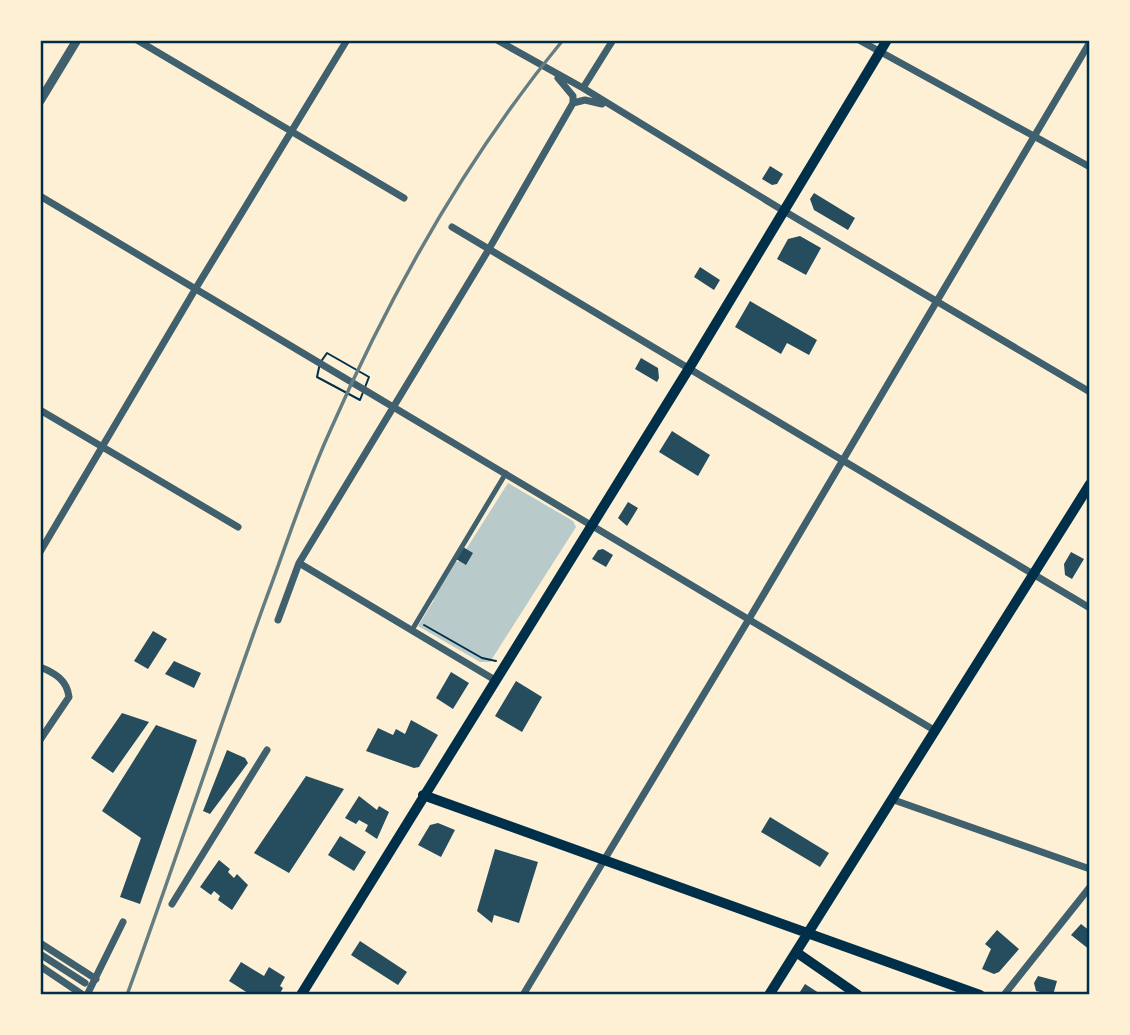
<svg xmlns="http://www.w3.org/2000/svg" width="1130" height="1035" font-family="'Space Grotesk',sans-serif">
<style>
.green{fill:#b9caca}
.building{fill:#264d5e}
.lines{fill:none;stroke-linecap:round;stroke-linejoin:round}
.path{stroke:#003049;stroke-width:2}
.pedestrian{stroke:#3f606c;stroke-width:5}
.minor{stroke:#3f606c;stroke-width:7}
.tertiary{stroke:#3f606c;stroke-width:9}
.secondary{stroke:#003049;stroke-width:10}
.rail{stroke:#657d81;stroke-width:3.5}
.neatline{fill:none;stroke:#003049;stroke-width:2.5}
</style>
<rect width="100%" height="100%" fill="#fdf0d5"/>
<path class="green" d="M 508,483 L 573,521 L 576,527 L 490,662 L 480,662 L 418,626 L 434,600 L 430,597 L 454,560 L 458,562 Z"/>
<path class="building" d="M 770,166 L 783,174 L 777,184 L 772,185 L 762,179 Z
M 814,193 L 855,218 L 848,230 L 814,210 L 810,199 Z
M 800,236 L 821,248 L 806,275 L 777,259 L 788,239 Z
M 700,267 L 720,280 L 714,290 L 694,277 Z
M 750,301 L 817,340 L 809,355 L 787,343 L 781,354 L 735,327 Z
M 641,358 L 658,368 L 659,378 L 657,382 L 635,369 Z
M 672,431 L 710,455 L 698,476 L 659,452 Z
M 628,502 L 638,508 L 627,526 L 618,518 Z
M 463,547 L 473,553 L 466,565 L 456,559 Z
M 603,549 L 613,555 L 606,567 L 592,559 L 598,550 Z
M 1071,552 L 1084,559 L 1072,579 L 1065,575 L 1064,564 Z
M 153,631 L 167,639 L 148,669 L 134,661 Z
M 174,661 L 201,673 L 194,688 L 165,674 Z
M 451,672 L 469,683 L 453,709 L 436,698 Z
M 516,681 L 542,697 L 522,732 L 495,716 Z
M 122,713 L 149,722 L 113,773 L 91,758 Z
M 411,720 L 438,735 L 419,767 L 414,768 L 366,751 L 378,728 L 393,735 L 396,729 L 405,734 Z
M 156,725 L 197,740 L 140,904 L 120,897 L 141,838 L 102,811 Z
M 227,750 L 245,758 L 248,763 L 210,814 L 203,811 Z
M 306,776 L 344,789 L 289,873 L 254,853 Z
M 359,796 L 377,810 L 379,806 L 389,812 L 377,839 L 365,831 L 368,825 L 359,820 L 356,824 L 345,818 Z
M 770,817 L 829,853 L 820,867 L 761,832 Z
M 438,823 L 455,830 L 441,857 L 418,845 L 430,825 Z
M 340,836 L 366,852 L 354,871 L 328,855 Z
M 495,849 L 538,862 L 519,923 L 494,915 L 492,923 L 477,911 Z
M 219,860 L 230,869 L 228,872 L 234,878 L 237,874 L 248,885 L 232,910 L 218,900 L 220,896 L 214,891 L 211,895 L 200,887 Z
M 1081,924 L 1090,931 L 1090,950 L 1071,935 Z
M 997,930 L 1019,949 L 999,972 L 994,974 L 982,969 L 991,949 L 985,944 Z
M 360,941 L 407,972 L 398,985 L 351,955 Z
M 241,962 L 264,976 L 269,967 L 285,977 L 280,986 L 283,988 L 279,995 L 251,995 L 229,981 Z
M 1038,976 L 1057,981 L 1053,995 L 1036,991 L 1034,983 Z
M 805,984 L 822,995 L 798,995 Z"/>
<g class="lines">
<path class="path" d="M 327,353 L 369,377 L 360,400 L 317,377 L 320,363 Z
M 424,625 L 482,658 L 496,661"/>
<path class="pedestrian" d="M 412,630 L 506,473"/>
<path class="minor" d="M 137,40 L 404,198
M 497,40 L 583,88 L 784,211 L 1090,392
M 859,40 L 1090,167
M 583,88 L 613,40
M 573,103 L 585,100 L 602,104
M 40,196 L 934,730
M 452,227 L 1090,608
M 40,410 L 238,527
M 40,552 L 196,288 L 347,40
M 299,563 L 495,680
M 278,620 L 299,563 L 489,249 L 573,103 L 573,96 L 558,78
M 40,667 C 55,673 67,680 69,697 L 40,740
M 891,799 L 1090,869
M 172,904 L 267,750
M 40,943 L 96,979
M 40,954 L 85,983
M 40,966 L 83,995
M 87,995 L 123,922
M 523,995 L 749,619 L 1090,42
M 1004,995 L 1090,887"/>
<path class="tertiary" d="M 40,101 L 77,40"/>
<path class="secondary" d="M 423,795 L 980,995
M 796,952 L 858,995
M 301,995 L 688,370 L 887,40
M 769,995 L 1090,484"/>
<path class="rail" d="M 127,995 C 175,863 218,731 266,599 C 287,543 305,486 330,431 C 391,292 466,158 563,40"/>
</g>
<rect width="1130" height="1035" fill="none" stroke="#fdf0d5" stroke-width="84"/>
<rect x="42" y="42" width="1046" height="951" class="neatline"/>
</svg>
